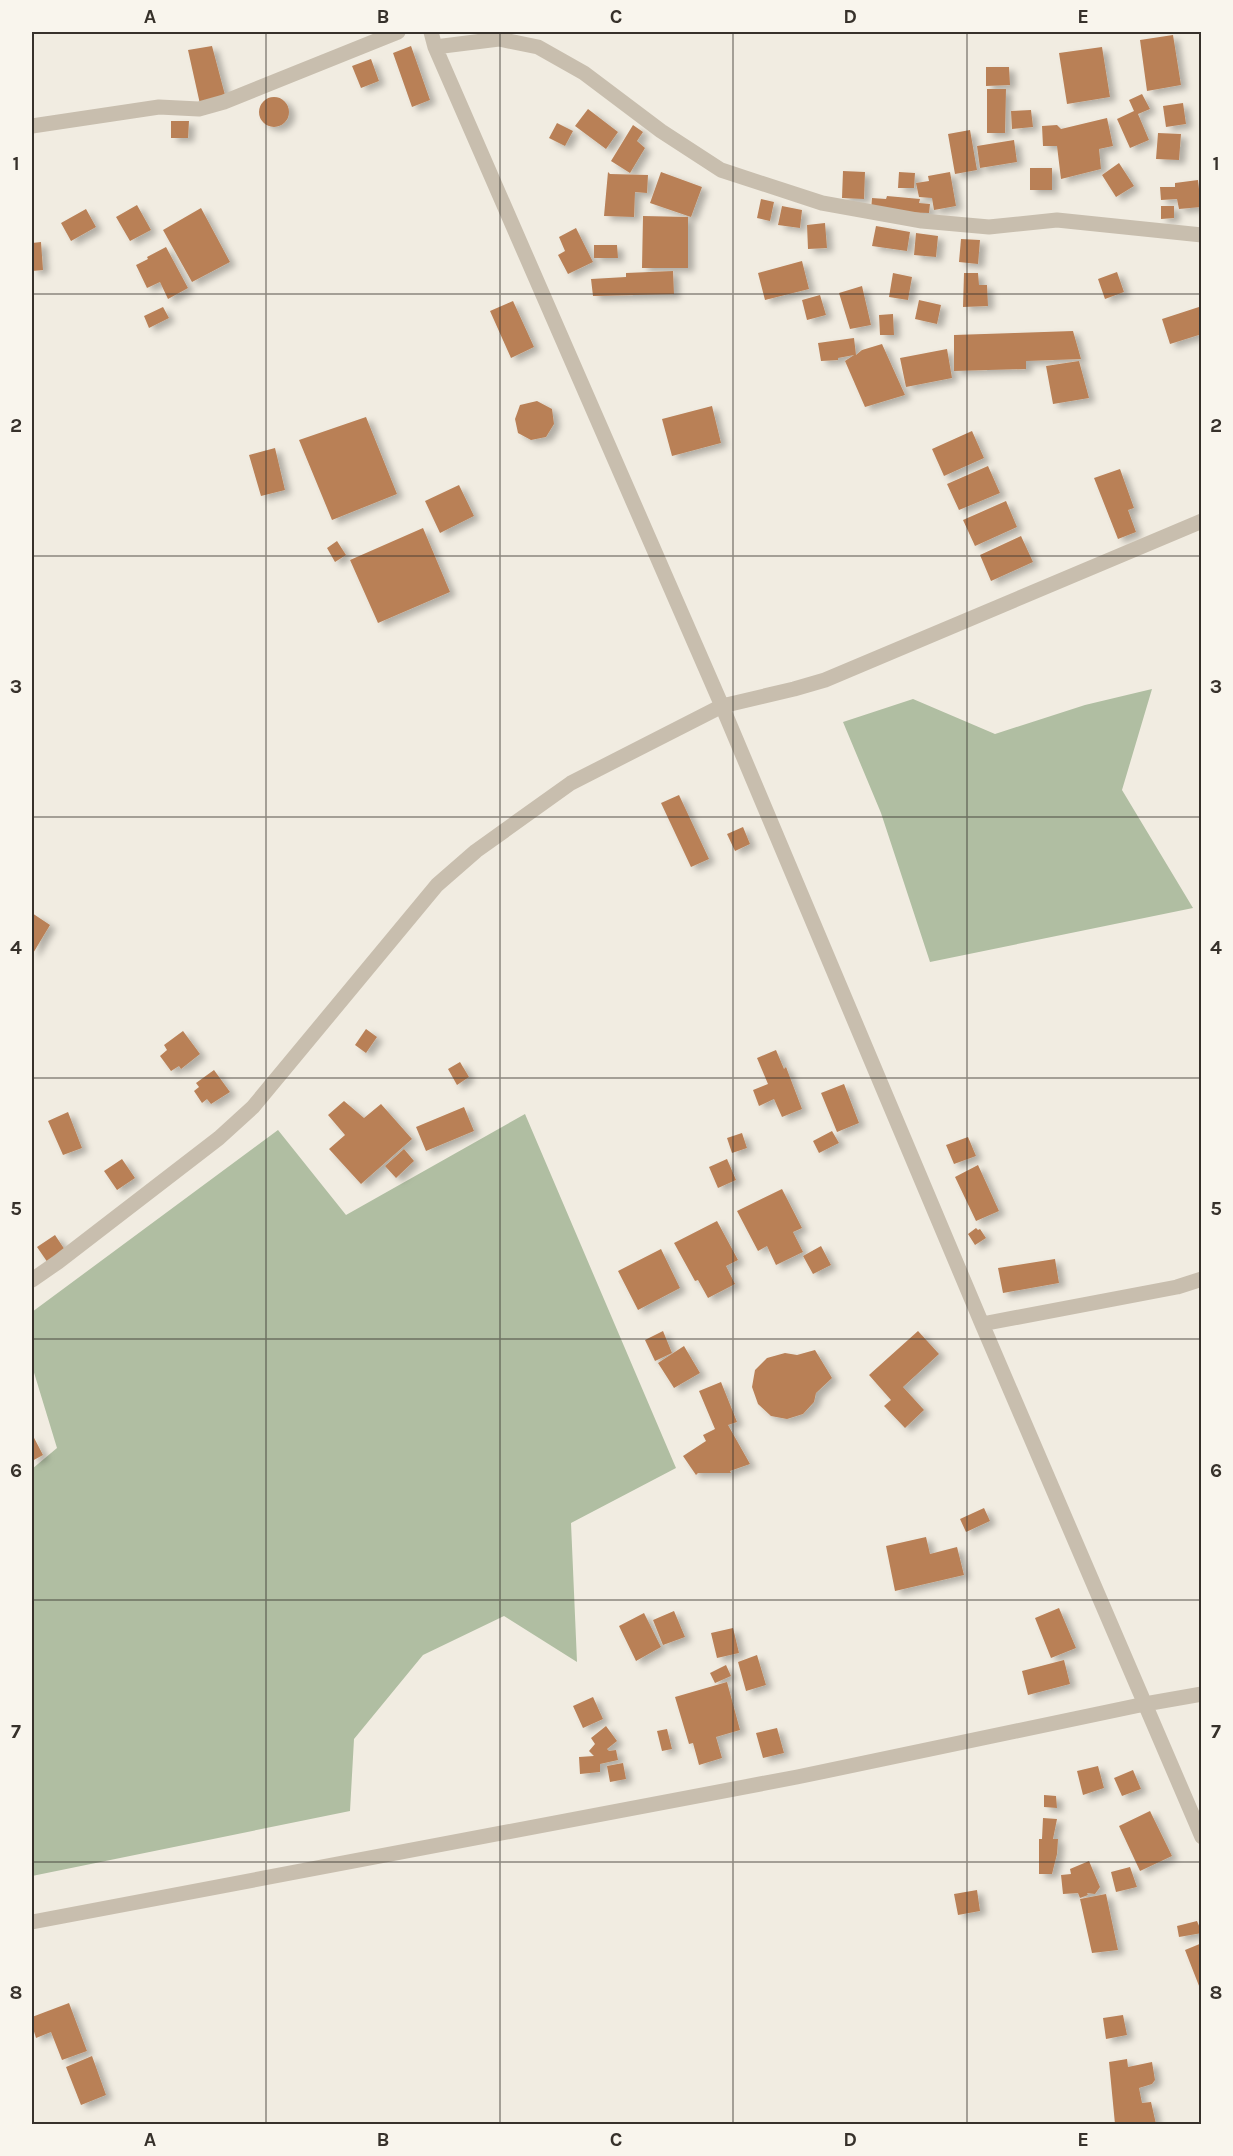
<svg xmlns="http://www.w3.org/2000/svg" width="1233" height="2156" font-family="Karla,sans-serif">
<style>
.green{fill:#b0bea2}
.building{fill:#b98057;filter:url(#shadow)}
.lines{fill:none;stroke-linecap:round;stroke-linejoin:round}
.minor{stroke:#c8beae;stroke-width:15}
.grid{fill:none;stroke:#37312b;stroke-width:1.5;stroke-opacity:0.55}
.neatline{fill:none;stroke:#37312b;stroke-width:2}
.grid-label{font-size:20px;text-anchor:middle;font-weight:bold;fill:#37312b}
</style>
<defs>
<filter id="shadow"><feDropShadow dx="6" dy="4" stdDeviation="3" flood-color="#0004"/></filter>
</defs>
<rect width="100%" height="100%" fill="#f1ece1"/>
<path class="green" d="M 1152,689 L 1122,790 L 1193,908 L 930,962 L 881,813 L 843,722 L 913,699 L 995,734 L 1085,705 Z
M 525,1114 L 676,1468 L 571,1523 L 577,1662 L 504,1616 L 423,1655 L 354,1739 L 350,1811 L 32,1876 L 32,1469 L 57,1448 L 32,1366 L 32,1312 L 278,1130 L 346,1215 Z"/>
<path class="building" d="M 1173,35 L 1181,85 L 1147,91 L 1140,40 Z
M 212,46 L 225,95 L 200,104 L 188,50 Z
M 411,46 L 430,100 L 412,107 L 393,53 Z
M 1102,47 L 1110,97 L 1067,104 L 1059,53 Z
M 371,59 L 379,81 L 361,88 L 352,66 Z
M 986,67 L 1009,67 L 1010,85 L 986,86 Z
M 987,89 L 1006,89 L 1005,133 L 987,133 Z
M 1142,94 L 1150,109 L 1138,114 L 1149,140 L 1130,148 L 1117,119 L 1134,111 L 1129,100 Z
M259 112a15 15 0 1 1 30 0a15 15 0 1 1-30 0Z
M 1183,103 L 1186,124 L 1166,127 L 1163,106 Z
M 588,109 L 618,132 L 606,149 L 575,126 Z
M 1031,110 L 1033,127 L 1012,129 L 1011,111 Z
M 1107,118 L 1113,146 L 1099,149 L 1101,169 L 1061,179 L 1057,146 L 1043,146 L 1042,126 L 1057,125 L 1061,129 Z
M 171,121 L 189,121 L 188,138 L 171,138 Z
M 557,123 L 573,131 L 565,146 L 549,138 Z
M 633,125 L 643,132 L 637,141 L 645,148 L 630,173 L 611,161 Z
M 970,130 L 977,170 L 955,174 L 948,134 Z
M 1158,133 L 1181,134 L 1179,160 L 1156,159 Z
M 1014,140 L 1017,162 L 980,168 L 977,146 Z
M 1119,163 L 1134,186 L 1116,197 L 1102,175 Z
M 1030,168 L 1052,168 L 1052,190 L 1030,190 Z
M 843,171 L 865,172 L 864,199 L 842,198 Z
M 608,172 L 610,174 L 648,175 L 647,193 L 635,192 L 634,217 L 604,216 Z
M 661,172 L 702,187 L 691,217 L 650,203 Z
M 899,172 L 915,173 L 914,188 L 898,188 Z
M 950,172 L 956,206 L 934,210 L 932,198 L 919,197 L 916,183 L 929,181 L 928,176 Z
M 1198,180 L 1201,207 L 1179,209 L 1177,199 L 1161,200 L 1160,187 L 1175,187 L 1175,183 Z
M 887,196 L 920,199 L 919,203 L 930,204 L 929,213 L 871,211 L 872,198 L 886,199 Z
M 761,199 L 774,202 L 770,221 L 757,218 Z
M 137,205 L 151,230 L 130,241 L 116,217 Z
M 782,206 L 802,210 L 800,228 L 778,225 Z
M 1161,206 L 1174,206 L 1174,218 L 1161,219 Z
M 201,208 L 230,262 L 192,282 L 163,230 Z
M 86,209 L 96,227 L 71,241 L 61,223 Z
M 643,216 L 688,217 L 688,268 L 642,268 Z
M 825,223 L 827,248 L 808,249 L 807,225 Z
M 876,226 L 910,232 L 907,251 L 872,246 Z
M 576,228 L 593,262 L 568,274 L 558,255 L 565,251 L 559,237 Z
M 916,233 L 938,236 L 936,257 L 914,255 Z
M 961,239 L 980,240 L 978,264 L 959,262 Z
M 41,242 L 43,270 L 32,271 L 32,243 Z
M 594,245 L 617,245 L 618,258 L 594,258 Z
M 166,247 L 188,288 L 168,299 L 160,282 L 147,288 L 136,265 L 148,259 L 147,257 Z
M 802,261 L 809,289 L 765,300 L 758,273 Z
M 673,271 L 674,294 L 593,296 L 591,279 L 626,277 L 626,273 Z
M 1117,272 L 1124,292 L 1105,299 L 1098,279 Z
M 893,273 L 912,277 L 908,300 L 889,297 Z
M 964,273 L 978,273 L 979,285 L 987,285 L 988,306 L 963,307 Z
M 862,286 L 871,325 L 850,329 L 839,293 Z
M 820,295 L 826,315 L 807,320 L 802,300 Z
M 919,300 L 941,305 L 937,324 L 915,319 Z
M 513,301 L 534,347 L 511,358 L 490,311 Z
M 1202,306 L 1202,334 L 1170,344 L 1162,319 Z
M 163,307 L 169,318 L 149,328 L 144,316 Z
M 893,314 L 894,335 L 880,335 L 879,315 Z
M 1073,331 L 1081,359 L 1026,361 L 1026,369 L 954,371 L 954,335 Z
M 854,338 L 856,355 L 862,350 L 882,344 L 905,395 L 865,407 L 845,361 L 854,355 L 838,358 L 838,360 L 821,361 L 818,343 Z
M 947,349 L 952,378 L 906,387 L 900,358 Z
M 1079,361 L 1089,398 L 1053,404 L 1046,366 Z
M 537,401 L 552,409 L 554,424 L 546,437 L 531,440 L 518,433 L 515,419 L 520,405 Z
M 712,406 L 721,443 L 672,456 L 662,419 Z
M 366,417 L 397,494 L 332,520 L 299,440 Z
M 972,431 L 984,458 L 944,476 L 932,449 Z
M 275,448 L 285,490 L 261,496 L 249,455 Z
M 988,466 L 1000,493 L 959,510 L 947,484 Z
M 1120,469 L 1134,508 L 1128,510 L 1136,532 L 1118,539 L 1094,478 Z
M 459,485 L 474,516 L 440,533 L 425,501 Z
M 1006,501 L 1017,527 L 975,546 L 963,520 Z
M 423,528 L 450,592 L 378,623 L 350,560 Z
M 1021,536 L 1033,562 L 991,581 L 980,555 Z
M 337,541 L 346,555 L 335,562 L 327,548 Z
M 679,795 L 709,859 L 691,867 L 661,803 Z
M 743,827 L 750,844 L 735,851 L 727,834 Z
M 32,913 L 50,925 L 32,955 Z
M 366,1029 L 377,1037 L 366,1053 L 355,1045 Z
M 183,1031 L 200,1054 L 181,1069 L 179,1066 L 171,1071 L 160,1056 L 167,1050 L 164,1045 Z
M 776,1050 L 784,1069 L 786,1067 L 802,1109 L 782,1117 L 774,1099 L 759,1106 L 753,1090 L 768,1084 L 757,1058 Z
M 460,1062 L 469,1077 L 457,1085 L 448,1069 Z
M 214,1070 L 230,1092 L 211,1104 L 207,1099 L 202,1103 L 194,1091 L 199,1087 L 196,1083 Z
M 844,1084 L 859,1123 L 837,1132 L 821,1093 Z
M 344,1101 L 364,1118 L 381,1104 L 412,1139 L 361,1184 L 329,1149 L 345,1135 L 328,1115 Z
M 464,1107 L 474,1131 L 426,1151 L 416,1127 Z
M 68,1112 L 82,1148 L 63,1155 L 48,1121 Z
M 832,1131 L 839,1143 L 819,1153 L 813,1141 Z
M 742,1133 L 747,1148 L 732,1153 L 727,1138 Z
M 968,1137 L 976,1156 L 954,1164 L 946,1145 Z
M 404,1149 L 414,1161 L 396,1178 L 385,1166 Z
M 122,1159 L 135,1178 L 117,1190 L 104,1171 Z
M 727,1159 L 736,1180 L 718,1188 L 709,1167 Z
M 978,1165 L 999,1211 L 976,1221 L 955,1177 Z
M 782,1189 L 802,1228 L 793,1232 L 803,1252 L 776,1265 L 767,1246 L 758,1251 L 737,1211 Z
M 717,1221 L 738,1260 L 726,1266 L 735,1284 L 708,1298 L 698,1280 L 695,1281 L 674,1243 Z
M 976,1228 L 978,1230 L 980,1229 L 986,1238 L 975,1245 L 968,1234 Z
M 55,1235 L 65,1250 L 48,1263 L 37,1247 Z
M 821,1246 L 831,1265 L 813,1274 L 803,1256 Z
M 661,1249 L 680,1288 L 638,1310 L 618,1271 Z
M 1055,1259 L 1059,1283 L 1003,1293 L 998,1268 Z
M 663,1331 L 672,1353 L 655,1361 L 645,1340 Z
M 918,1331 L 939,1354 L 903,1387 L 924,1410 L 905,1428 L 884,1406 L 891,1400 L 869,1375 Z
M 684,1346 L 700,1373 L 674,1388 L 658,1363 Z
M 815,1350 L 832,1378 L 816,1393 L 814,1402 L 803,1414 L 787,1419 L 771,1416 L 758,1404 L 752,1387 L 755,1370 L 767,1358 L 785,1353 L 797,1355 Z
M 721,1382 L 737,1422 L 728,1425 L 750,1464 L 730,1471 L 731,1473 L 698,1473 L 696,1475 L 683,1456 L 706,1441 L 703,1435 L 715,1429 L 699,1391 Z
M 32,1434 L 43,1455 L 32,1461 Z
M 984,1508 L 990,1521 L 966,1532 L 960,1519 Z
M 926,1537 L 930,1554 L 957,1547 L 964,1575 L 895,1591 L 886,1546 Z
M 1059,1608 L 1076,1648 L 1051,1658 L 1035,1618 Z
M 674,1611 L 685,1637 L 663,1645 L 653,1620 Z
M 644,1613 L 661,1647 L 636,1661 L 619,1626 Z
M 733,1628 L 739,1653 L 717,1658 L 711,1633 Z
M 757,1655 L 766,1685 L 746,1691 L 738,1662 Z
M 1064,1660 L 1070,1684 L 1028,1695 L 1022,1671 Z
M 726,1665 L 731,1676 L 715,1683 L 710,1673 Z
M 727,1682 L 740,1730 L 716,1737 L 722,1758 L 699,1765 L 693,1743 L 689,1744 L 675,1697 Z
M 593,1697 L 603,1719 L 583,1728 L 573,1706 Z
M 606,1726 L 617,1741 L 607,1749 L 609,1751 L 616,1750 L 618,1760 L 600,1764 L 600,1772 L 580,1774 L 579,1757 L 594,1756 L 589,1751 L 595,1744 L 591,1738 Z
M 777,1728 L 784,1753 L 763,1758 L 756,1733 Z
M 667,1729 L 672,1749 L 662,1751 L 657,1731 Z
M 623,1763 L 626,1779 L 610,1782 L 607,1766 Z
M 1098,1766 L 1104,1788 L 1083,1795 L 1077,1771 Z
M 1133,1770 L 1141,1789 L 1122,1796 L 1114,1778 Z
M 1044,1795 L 1056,1796 L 1057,1808 L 1044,1807 Z
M 1150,1811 L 1172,1856 L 1140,1871 L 1119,1826 Z
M 1043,1818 L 1057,1819 L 1053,1839 L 1058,1839 L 1057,1854 L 1052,1874 L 1039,1874 L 1039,1839 L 1042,1839 Z
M 1089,1861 L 1100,1887 L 1095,1894 L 1087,1893 L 1088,1895 L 1080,1898 L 1078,1893 L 1063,1894 L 1061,1875 L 1071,1874 L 1070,1869 Z
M 1130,1867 L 1137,1887 L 1116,1892 L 1111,1872 Z
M 977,1890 L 980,1911 L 958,1915 L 954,1894 Z
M 1106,1894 L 1118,1950 L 1092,1953 L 1080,1899 Z
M 1197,1921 L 1202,1933 L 1179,1937 L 1177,1926 Z
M 1202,1943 L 1202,1991 L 1201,1991 L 1185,1950 Z
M 69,2003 L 87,2051 L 62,2060 L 51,2032 L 36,2038 L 32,2025 L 32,2017 Z
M 1123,2015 L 1127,2035 L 1106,2039 L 1103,2018 Z
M 92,2056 L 106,2095 L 81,2105 L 66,2067 Z
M 1127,2059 L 1128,2067 L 1152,2062 L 1155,2080 L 1152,2084 L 1139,2088 L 1142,2103 L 1151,2102 L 1156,2124 L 1115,2124 L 1109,2062 Z"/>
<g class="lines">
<path class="minor" d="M 431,32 L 435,47 L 722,706 L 982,1324 L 1202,1837
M 435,47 L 499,39 L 538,47 L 584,73 L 661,131 L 721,170 L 822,203 L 922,221 L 989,227 L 1057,220 L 1202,235
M 32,126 L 159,107 L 199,109 L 224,102 L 398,32
M 32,1280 L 58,1262 L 219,1138 L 253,1107 L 437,885 L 476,851 L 571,783 L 722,706 L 794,689 L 825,680 L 1202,521
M 982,1324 L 1177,1287 L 1202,1279
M 32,1922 L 797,1777 L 1145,1704 L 1202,1694"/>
</g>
<path class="grid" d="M 266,32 L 266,2124M 500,32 L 500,2124M 733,32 L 733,2124M 967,32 L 967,2124M 32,294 L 1202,294M 32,556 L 1202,556M 32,817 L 1202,817M 32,1078 L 1202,1078M 32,1339 L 1202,1339M 32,1600 L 1202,1600M 32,1862 L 1202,1862"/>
<rect width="1233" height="2156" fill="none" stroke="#f9f5ed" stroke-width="66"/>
<rect x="33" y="33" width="1167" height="2090" class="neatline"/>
<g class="grid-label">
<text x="150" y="23">A</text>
<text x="383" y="23">B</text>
<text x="616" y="23">C</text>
<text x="850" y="23">D</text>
<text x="1083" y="23">E</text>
<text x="16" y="170">1</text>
<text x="1216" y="170">1</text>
<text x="16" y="432">2</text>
<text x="1216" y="432">2</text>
<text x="16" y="693">3</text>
<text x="1216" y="693">3</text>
<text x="16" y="954">4</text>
<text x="1216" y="954">4</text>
<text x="16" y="1215">5</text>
<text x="1216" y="1215">5</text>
<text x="16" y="1477">6</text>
<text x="1216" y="1477">6</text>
<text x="16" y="1738">7</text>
<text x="1216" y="1738">7</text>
<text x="16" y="1999">8</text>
<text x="1216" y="1999">8</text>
<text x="150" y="2146">A</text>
<text x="383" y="2146">B</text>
<text x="616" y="2146">C</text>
<text x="850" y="2146">D</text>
<text x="1083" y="2146">E</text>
</g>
</svg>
